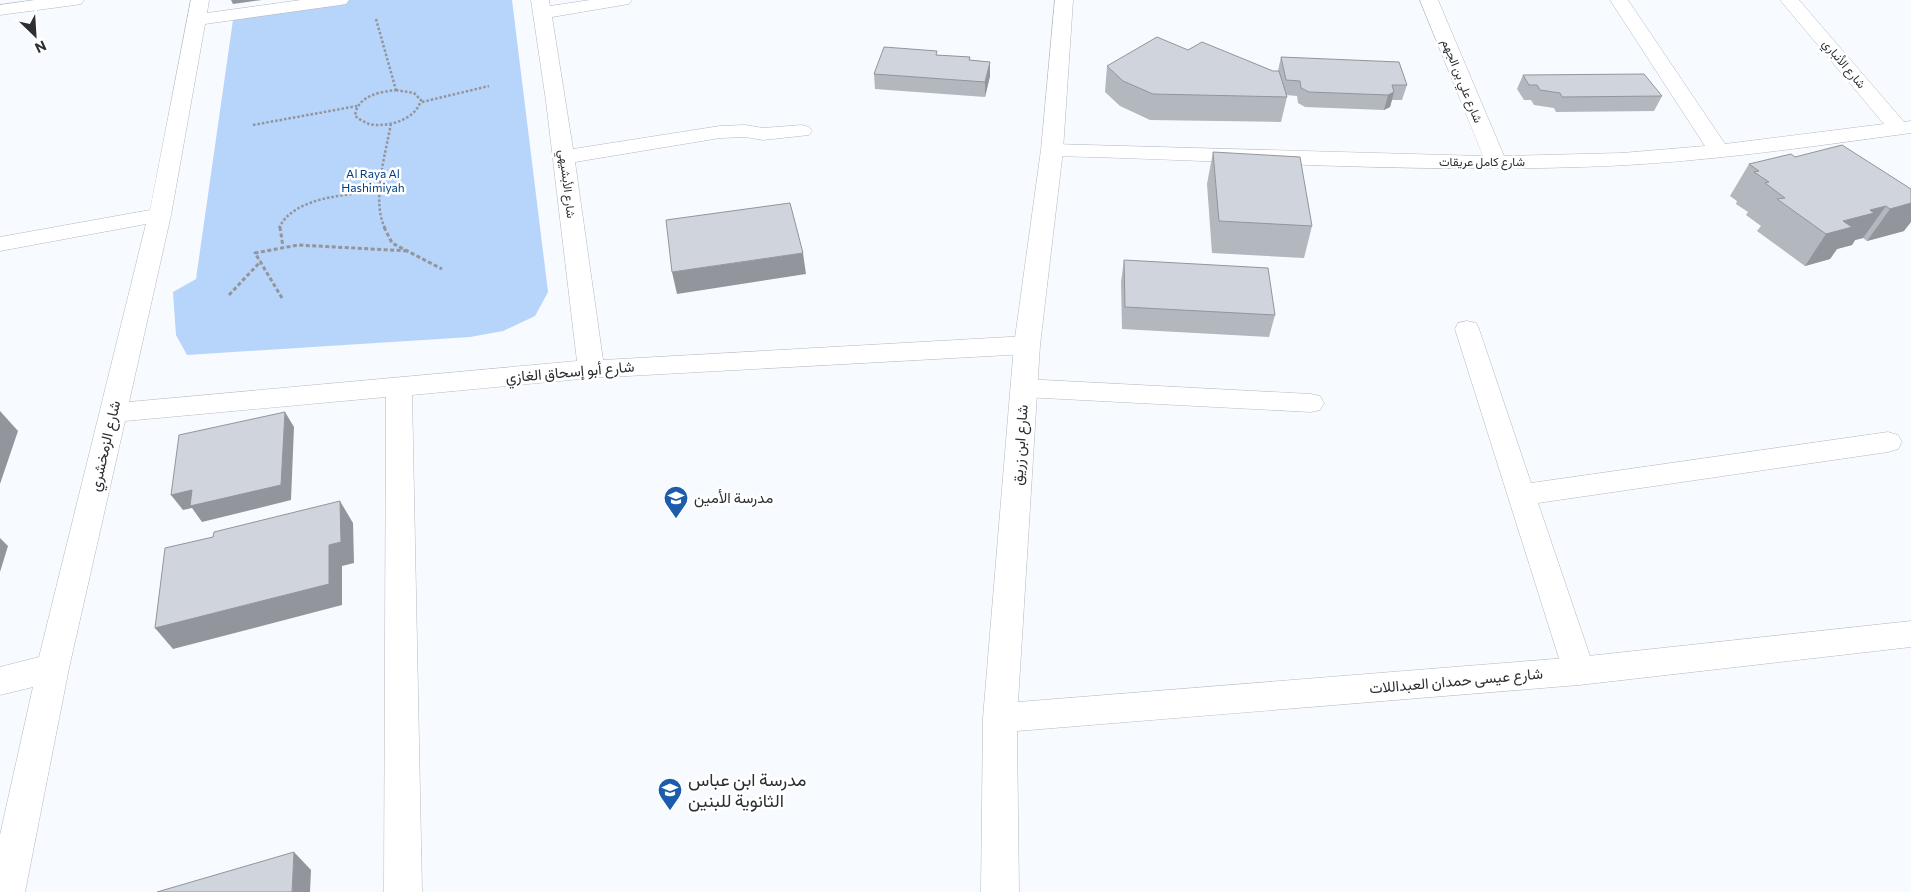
<svg xmlns="http://www.w3.org/2000/svg" width="1911" height="892" font-family="Commissioner,Vazirmatn,sans-serif">
<style>
.green{fill:#b7d4fb}
.lines{fill:none;stroke-linecap:round;stroke-linejoin:round}
.minor-casing{stroke:#b3b9c0;stroke-width:1}
.tertiary-casing{stroke:#b3b9c0;stroke-width:1}
.path-far1{stroke:#939599;stroke-width:2.5;stroke-dasharray:2.5 2;stroke-linecap:butt}
.path{stroke:#939599;stroke-width:3;stroke-dasharray:4 2.5;stroke-linecap:butt}
.minor{fill:#fff;fill-rule:evenodd}
.tertiary{fill:#fff;fill-rule:evenodd}
.wall{fill:#b3b7be}
.shaded-wall{fill:#92959b}
.building{fill:#d0d5dd;stroke:#92959b}
.labels{text-anchor:middle;stroke-width:5;stroke-linejoin:round;paint-order:stroke}
.far-street-label{font-size:12px;fill:#2c2e31;stroke:#fff}
.far-park-label{font-size:12px;fill:#023e81;stroke:#fff}
.street-label{font-size:15px;fill:#2c2e31;stroke:#fff}
.poi-label{font-size:15px;fill:#2c2e31;stroke:#fff;text-anchor:start}
.near-poi-label{font-size:18px;fill:#2c2e31;stroke:#fff;text-anchor:start}
</style>
<rect width="100%" height="100%" fill="#f7faff"/>
<path class="green" d="M 328,0 L 512,0 L 548,292 L 535,316 L 503,331 L 470,337 L 187,355 L 176,335 L 173,292 L 196,279 L 234,13 Z"/>
<g class="lines">
<defs>
<path id="minor" d="M 35,0 L 84,0 L 81,4 L 75,5 L 0,15 L 0,5 Z
M 191,0 L 209,0 L 207,13 L 301,0 L 349,0 L 346,4 L 340,5 L 205,24 L 171,215 L 129,402 L 577,361 L 546,101 L 531,0 L 549,0 L 550,6 L 590,0 L 632,0 L 629,4 L 623,5 L 552,17 L 573,149 L 720,126 L 745,125 L 763,128 L 802,125 L 809,127 L 812,131 L 809,135 L 763,140 L 745,137 L 720,138 L 575,162 L 603,360 L 1027,336 L 1036,339 L 1040,345 L 1036,351 L 1027,354 L 591,378 L 412,395 L 422,892 L 384,892 L 386,397 L 125,421 L 69,668 L 25,892 L 0,892 L 0,835 L 33,687 L 0,695 L 0,667 L 39,657 L 146,224 L 0,251 L 0,237 L 150,210 Z
M 1420,0 L 1438,0 L 1504,156 L 1622,153 L 1705,146 L 1610,0 L 1628,0 L 1725,144 L 1884,124 L 1780,0 L 1799,0 L 1904,122 L 1911,121 L 1911,133 C 1801,148 1691,164 1580,167 C 1404,173 1228,160 1052,156 L 1045,154 L 1041,150 L 1045,146 L 1052,144 L 1483,156 Z
M 1467,321 L 1476,323 L 1479,329 L 1531,483 L 1888,432 L 1898,435 L 1902,442 L 1898,449 L 1888,452 L 1538,503 L 1595,671 L 1590,681 L 1579,685 L 1568,681 L 1563,671 L 1455,329 L 1458,323 Z
M 1024,379 L 1311,394 L 1320,396 L 1324,403 L 1320,410 L 1311,412 L 1024,397 L 1015,394 L 1011,388 L 1015,382 Z"/>
<path id="tertiary" d="M 1055,0 L 1073,0 L 1063,150 L 1040,345 L 1018,702 L 1579,657 L 1911,621 L 1911,647 L 1579,685 L 1017,731 L 1019,892 L 981,892 L 983,718 L 1014,345 L 1041,150 Z"/>
</defs>
<use href="#minor" class="minor-casing"/>
<use href="#tertiary" class="tertiary-casing"/>
<path class="path-far1" d="M 376,19 L 396,90
M 396,90 L 414,93 L 421,100 C 416,120 387,128 369,124 C 364,122 359,119 355,116 C 357,96 379,92 396,90 Z
M 422,102 L 489,86
M 253,125 L 357,106
M 279,228 C 294,196 348,195 379,191
M 385,228 C 371,200 386,153 391,123"/>
<path class="path" d="M 280,227 L 283,247
M 384,227 L 392,243 L 442,269
M 229,295 L 261,261
M 282,298 L 255,253 L 298,245 L 409,251"/>
<use href="#minor" class="minor"/>
<use href="#tertiary" class="tertiary"/>
</g>
<path class="wall" d="M 1188,50 L 1273,71 L 1278,71 L 1281,57 L 1407,85 L 1402,100 L 1392,100 L 1390,107 L 1384,110 L 1305,107 L 1298,103 L 1297,96 L 1286,95 L 1287,97 L 1281,122 L 1150,120 L 1120,106 L 1105,92 L 1107,66 Z
M 937,55 L 970,57 L 970,60 L 990,62 L 990,76 L 985,97 L 875,89 L 874,74 Z
M 1523,75 L 1662,96 L 1654,111 L 1556,112 L 1554,108 L 1534,105 L 1531,100 L 1524,100 L 1517,89 Z
M 1213,152 L 1312,226 L 1304,258 L 1212,253 L 1207,184 Z
M 1749,164 L 1911,189 L 1904,231 L 1867,241 L 1863,238 L 1855,240 L 1852,245 L 1837,249 L 1830,259 L 1805,266 L 1757,231 L 1761,226 L 1746,215 L 1748,212 L 1736,204 L 1737,201 L 1730,196 Z
M 1124,260 L 1275,315 L 1269,337 L 1122,329 L 1121,282 Z"/>
<path class="shaded-wall" d="M 231,0 L 262,0 L 233,4 Z
M 990,62 L 990,76 L 985,97 L 985,82 Z
M 1394,92 L 1390,107 L 1384,110 L 1388,95 Z
M 1911,203 L 1911,222 L 1904,231 L 1867,241 L 1890,209 Z
M 1886,206 L 1863,238 L 1855,240 L 1852,245 L 1837,249 L 1830,259 L 1805,266 L 1826,234 L 1843,221 L 1870,210 Z
M 803,253 L 806,274 L 677,294 L 672,272 Z
M 0,411 L 18,431 L 0,484 Z
M 285,412 L 294,427 L 291,500 L 202,522 L 192,508 L 183,510 L 171,495 Z
M 340,501 L 353,523 L 354,563 L 342,566 L 342,605 L 173,649 L 155,628 L 329,545 Z
M 0,538 L 8,546 L 0,572 Z
M 294,852 L 311,870 L 310,892 L 292,892 Z"/>
<path class="building" d="M 1157,37 L 1188,50 L 1202,42 L 1273,71 L 1279,71 L 1287,97 L 1153,94 L 1123,81 L 1107,66 Z
M 884,47 L 937,51 L 936,55 L 970,57 L 969,60 L 990,62 L 985,82 L 874,74 Z
M 1281,57 L 1399,62 L 1407,85 L 1392,85 L 1394,92 L 1388,95 L 1309,92 L 1301,88 L 1300,81 L 1286,80 Z
M 1644,74 L 1662,96 L 1562,97 L 1560,93 L 1540,90 L 1537,85 L 1529,85 L 1523,75 Z
M 1842,145 L 1911,189 L 1911,203 L 1890,209 L 1886,206 L 1870,210 L 1874,213 L 1843,221 L 1852,227 L 1826,234 L 1777,199 L 1785,198 L 1765,183 L 1769,182 L 1754,172 L 1759,171 L 1749,164 L 1791,154 L 1795,157 Z
M 1213,152 L 1300,157 L 1312,226 L 1219,221 Z
M 790,203 L 803,253 L 672,272 L 666,220 Z
M 1124,260 L 1268,268 L 1275,315 L 1125,307 Z
M 285,412 L 281,485 L 190,506 L 192,490 L 171,495 L 179,435 Z
M 340,501 L 341,542 L 329,545 L 329,584 L 155,628 L 165,548 L 213,537 L 214,532 Z
M 294,852 L 292,892 L 157,892 Z"/>
<defs>
<symbol id="school-pin" viewBox="-11 -11 22 30"><path d="M0 17L-7.5 6A9.5 9.5 0 1 1 7.5 6Z" fill="#1b5cac" stroke="#fff"/><path d="M0-5L7-2L0 1L-7-2ZM-4 1L0 2.5L4 1V4Q0 6-4 4Z" fill="#fff"/></symbol>
</defs>
<g fill-rule="evenodd">
<use href="#school-pin" x="662" y="484" width="28" height="38"/>
<use href="#school-pin" x="656" y="776" width="28" height="38"/>
</g>
<g class="labels">
<g class="far-street-label">
<text transform="translate(1844 64) rotate(50)" y="4">شارع الأنباري</text>
<text transform="translate(1462 81) rotate(68)" y="4">شارع علي بن الجهم</text>
<text x="1482" y="166">شارع كامل عريقات</text>
<text transform="translate(567 184) rotate(83)" y="4">شارع الأبشيهي</text>
</g>
<g class="far-park-label">
<text x="373" y="178">Al Raya Al<tspan x="373" dy="14">Hashimiyah</tspan></text>
</g>
<g class="street-label">
<text transform="translate(570 372) rotate(-5)" y="5">شارع أبو إسحاق الغازي</text>
<text transform="translate(1020 445) rotate(-86)" y="5">شارع ابن زريق</text>
<text transform="translate(105 446) rotate(-77)" y="5">شارع الزمخشري</text>
<text transform="translate(1456 681) rotate(-5)" y="5">شارع عيسى حمدان العبداللات</text>
</g>
<g class="poi-label">
<text x="694" y="503">مدرسة الأمين</text>
</g>
<g class="near-poi-label">
<text x="688" y="786">مدرسة ابن عباس<tspan x="688" dy="21">الثانوية للبنين</tspan></text>
</g>
</g>
<g transform="translate(35 35) rotate(155)" stroke="#ffffff" stroke-width="4" paint-order="stroke">
<path d="M0-4L9 19L0 12L-9 19Z" fill="#2c2e31"/>
<text y="-8" font-size="14" font-weight="bold" text-anchor="middle" fill="#2c2e31">N</text>
</g>
</svg>
